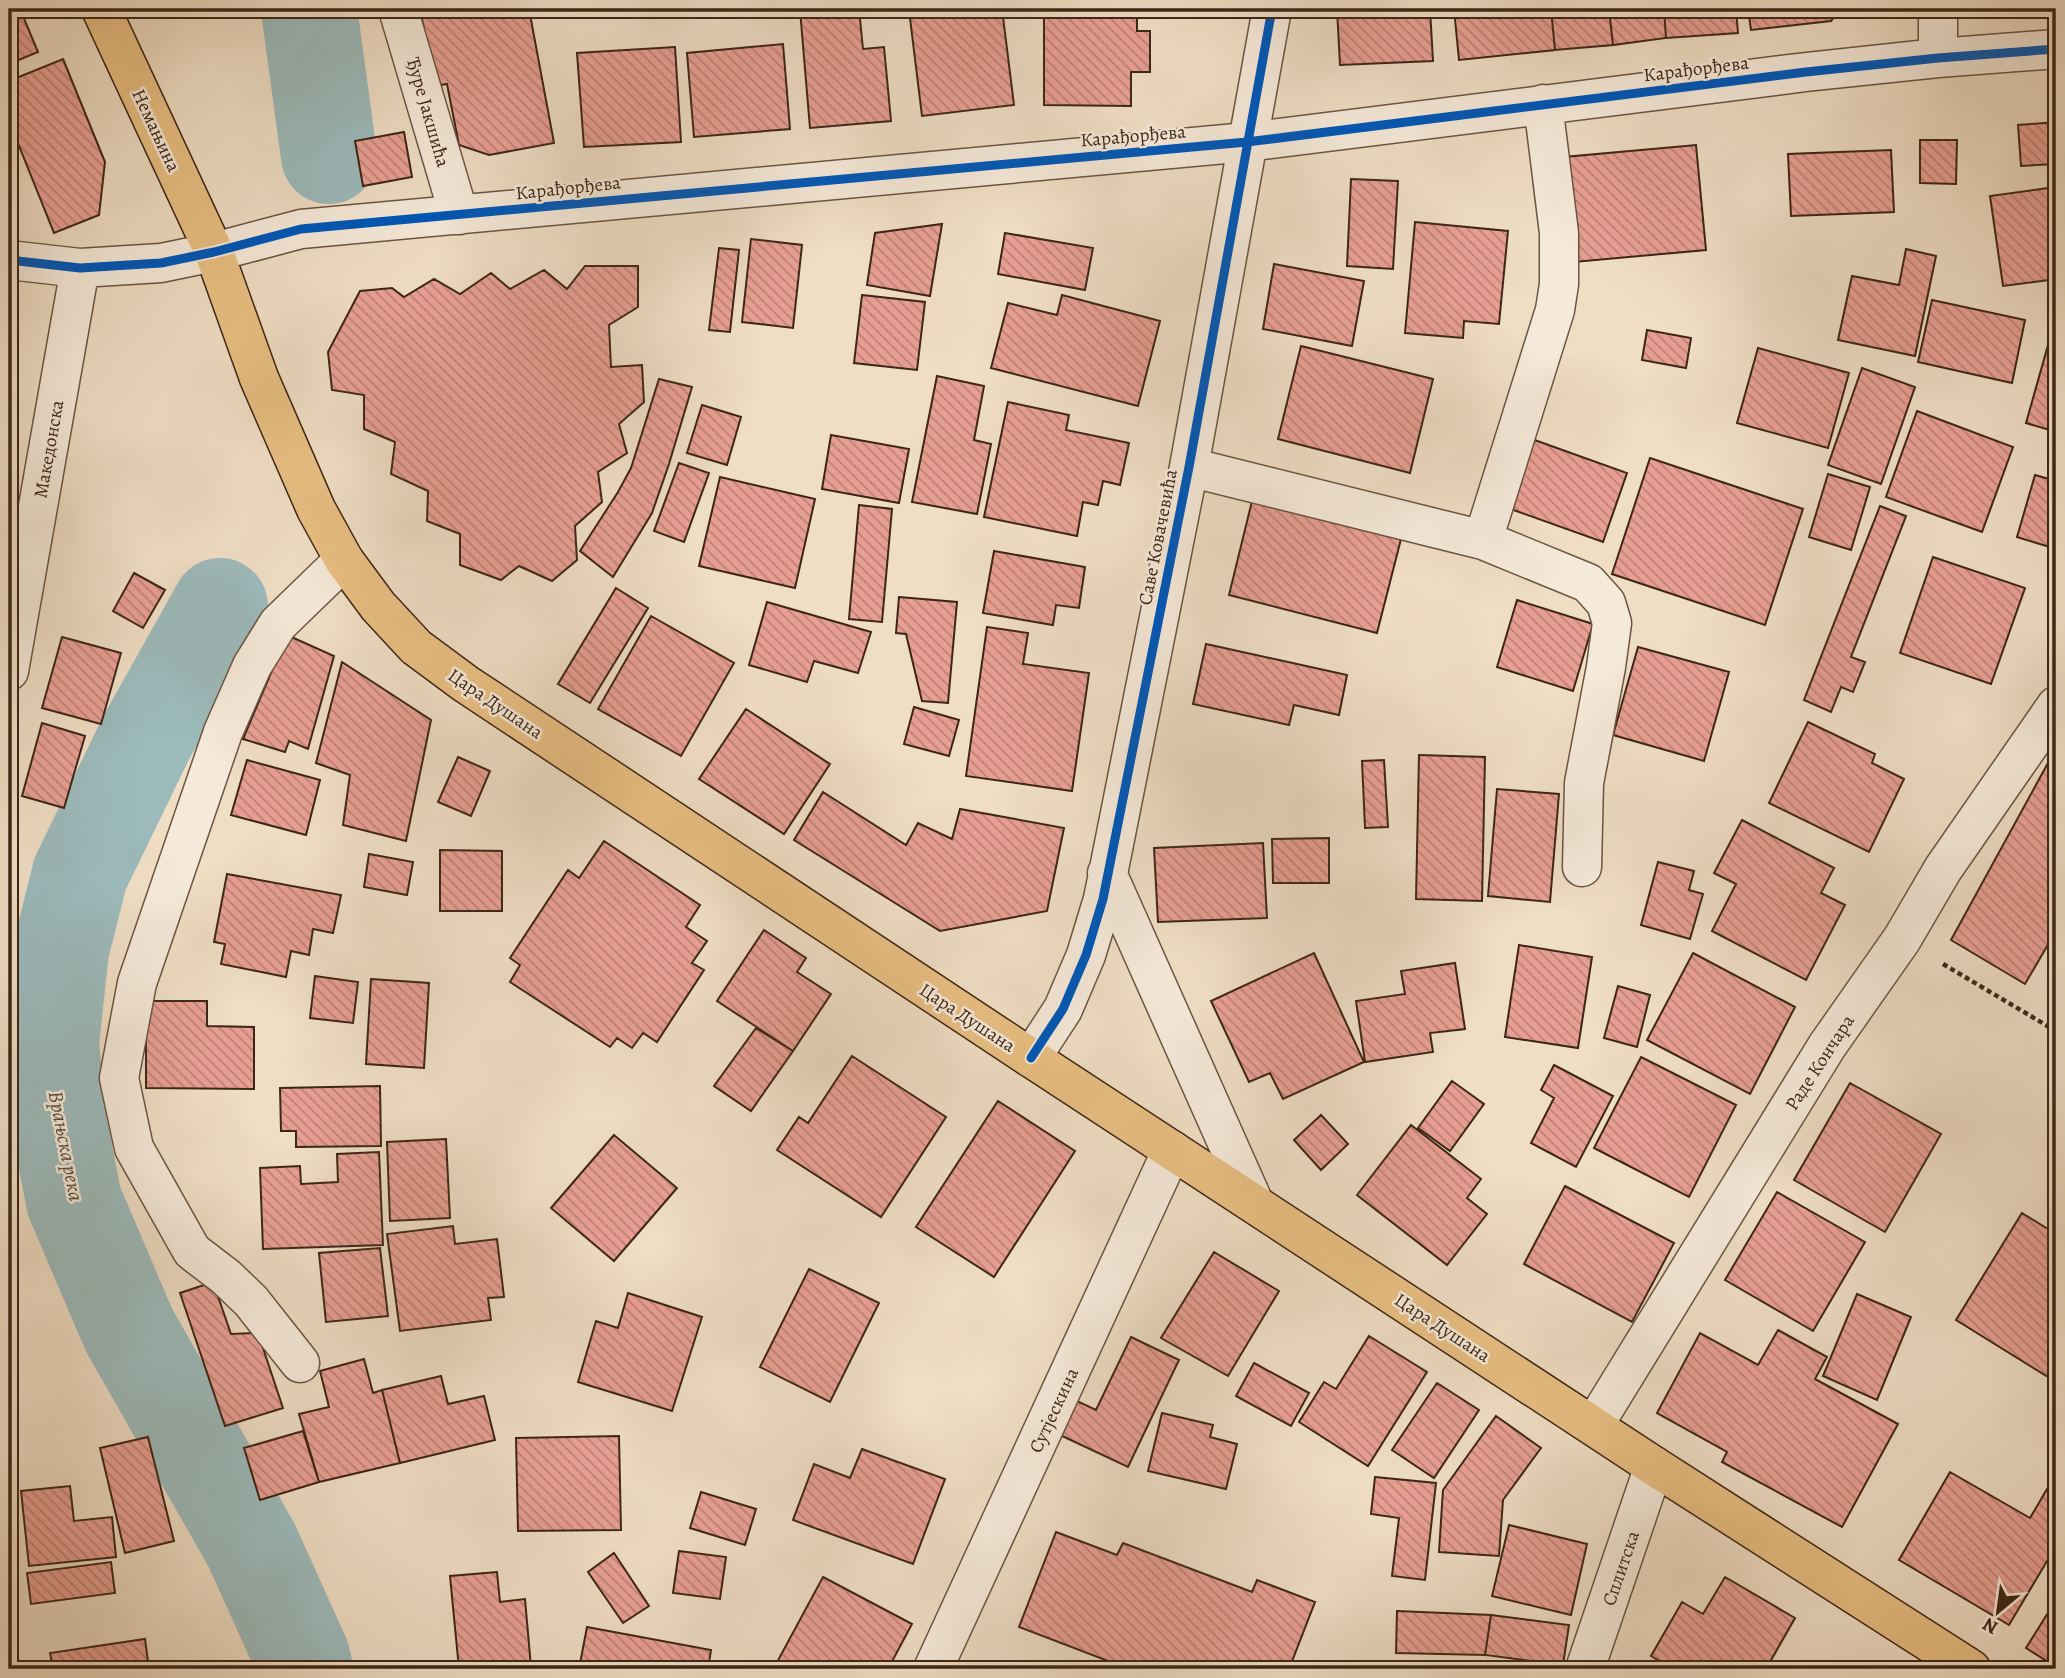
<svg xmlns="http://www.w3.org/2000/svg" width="2065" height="1678" font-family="Alegreya,serif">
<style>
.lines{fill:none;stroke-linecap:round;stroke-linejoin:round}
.river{stroke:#9cbabb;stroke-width:96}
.building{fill:url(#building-back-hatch);stroke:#3d2616;stroke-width:2}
.minor-casing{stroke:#6a5442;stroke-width:41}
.major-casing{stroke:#3d2616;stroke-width:41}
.path{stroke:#3d2616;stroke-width:4.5;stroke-dasharray:5 3.5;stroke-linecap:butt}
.minor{stroke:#f5e9d9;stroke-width:38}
.major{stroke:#e8be82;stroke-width:38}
.cycleway-casing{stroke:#f5e9d9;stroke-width:13}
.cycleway{stroke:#0057b8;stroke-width:9}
.labels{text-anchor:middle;stroke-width:5;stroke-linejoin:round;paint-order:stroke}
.street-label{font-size:19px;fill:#3d2616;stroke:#f5e9d9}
.water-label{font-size:21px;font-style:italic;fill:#554b3f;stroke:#f5e9d9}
</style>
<defs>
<pattern id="building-back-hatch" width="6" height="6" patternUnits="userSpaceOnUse" patternTransform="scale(1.75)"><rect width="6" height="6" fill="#e89f93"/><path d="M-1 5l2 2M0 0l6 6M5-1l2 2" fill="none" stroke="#bd8177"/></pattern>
</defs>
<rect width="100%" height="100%" fill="#efddc4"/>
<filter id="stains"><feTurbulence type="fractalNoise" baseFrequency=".00286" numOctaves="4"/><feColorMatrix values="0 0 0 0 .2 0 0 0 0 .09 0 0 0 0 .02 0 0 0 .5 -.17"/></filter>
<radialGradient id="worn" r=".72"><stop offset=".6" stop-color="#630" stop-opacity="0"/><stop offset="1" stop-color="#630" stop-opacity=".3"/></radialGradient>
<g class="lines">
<path class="river" d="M 309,9 L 329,156
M 220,606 L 146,738 L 80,874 L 61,950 L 51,1043 L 58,1118 L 74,1201 L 129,1330 L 252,1546 L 302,1657 L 305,1669"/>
</g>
<path class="building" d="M 9,9 L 20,9 L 38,52 L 9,64 Z
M 420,9 L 529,9 L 554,143 L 489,155 L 459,145 L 447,84 L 435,86 Z
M 813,9 L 859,9 L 863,49 L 884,47 L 891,121 L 810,128 L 800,10 Z
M 948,9 L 1002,9 L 1014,105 L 922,116 L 910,18 L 949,13 Z
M 1044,9 L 1137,9 L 1137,31 L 1150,31 L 1150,72 L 1131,72 L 1131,106 L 1044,105 Z
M 1337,9 L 1430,9 L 1433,61 L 1340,65 Z
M 1454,9 L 1551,9 L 1555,50 L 1459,60 Z
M 1551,9 L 1609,9 L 1613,45 L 1555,50 Z
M 1609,9 L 1664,9 L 1666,38 L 1613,45 Z
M 1664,9 L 1736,9 L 1738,33 L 1666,38 Z
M 1748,9 L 1841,9 L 1831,21 L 1751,30 Z
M 783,44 L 790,129 L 694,137 L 687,53 Z
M 675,47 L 681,142 L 584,147 L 577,53 Z
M 63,59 L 105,162 L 99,215 L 54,233 L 13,131 L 9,133 L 9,81 Z
M 2056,122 L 2056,164 L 2021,166 L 2018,125 Z
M 404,132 L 412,177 L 363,186 L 355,141 Z
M 1920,140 L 1957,140 L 1956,184 L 1920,183 Z
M 1696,145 L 1706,250 L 1574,262 L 1564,157 Z
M 1891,150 L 1894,212 L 1791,216 L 1788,154 Z
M 1351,179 L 1398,181 L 1393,269 L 1347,266 Z
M 2056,187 L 2056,279 L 2003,286 L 1990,196 Z
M 1415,222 L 1508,231 L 1499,324 L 1464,321 L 1463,338 L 1405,333 Z
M 942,224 L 930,296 L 867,285 L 875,233 Z
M 1005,233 L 1093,248 L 1085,290 L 998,274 Z
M 751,239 L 802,245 L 793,328 L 742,322 Z
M 719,248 L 739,250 L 730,332 L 709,330 Z
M 1906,249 L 1936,256 L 1915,356 L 1838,340 L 1852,276 L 1899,285 Z
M 1274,264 L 1364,281 L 1352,346 L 1263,329 Z
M 585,266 L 638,266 L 638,307 L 609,325 L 611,367 L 642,365 L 644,402 L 619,424 L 627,453 L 598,472 L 602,502 L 575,526 L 577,560 L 552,581 L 519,566 L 501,580 L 460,565 L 460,534 L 427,521 L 428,491 L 391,474 L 395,442 L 364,429 L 364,395 L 332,390 L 328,352 L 360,291 L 392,288 L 404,297 L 434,279 L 460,294 L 491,273 L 510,289 L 544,270 L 567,289 Z
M 862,295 L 925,302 L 917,370 L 854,363 Z
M 1062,295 L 1160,321 L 1138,406 L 991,368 L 1008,303 L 1057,315 Z
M 1932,300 L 2025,320 L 2012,383 L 1918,362 Z
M 1647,330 L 1691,338 L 1686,368 L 1642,360 Z
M 2052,331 L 2056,332 L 2056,432 L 2026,423 Z
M 1301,346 L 1433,379 L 1410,473 L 1278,439 Z
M 1758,348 L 1849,373 L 1828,448 L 1737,423 Z
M 1862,368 L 1915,387 L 1881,484 L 1828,465 Z
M 937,376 L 984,386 L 974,440 L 991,444 L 977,514 L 912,502 Z
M 659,379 L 692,387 L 669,464 L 652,513 L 613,577 L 580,551 L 618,492 L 631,468 Z
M 1008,402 L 1069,415 L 1066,430 L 1129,443 L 1120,485 L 1103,481 L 1098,505 L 1083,502 L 1077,536 L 984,517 Z
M 702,405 L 741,417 L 727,465 L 687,453 Z
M 1917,411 L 2013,447 L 1982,532 L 1886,497 Z
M 831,435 L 909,449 L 899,503 L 822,489 Z
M 1529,438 L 1627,473 L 1603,542 L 1505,507 Z
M 1650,458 L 1803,509 L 1765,625 L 1612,574 Z
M 679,463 L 709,473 L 684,542 L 654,531 Z
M 1828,474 L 1870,487 L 1851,550 L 1809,537 Z
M 2035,475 L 2056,481 L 2056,549 L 2017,537 Z
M 720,477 L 815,499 L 795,588 L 699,566 Z
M 1252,501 L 1401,539 L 1377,633 L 1229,595 Z
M 859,505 L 892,509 L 882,622 L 849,619 Z
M 1880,506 L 1906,516 L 1851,657 L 1865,662 L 1853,692 L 1841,687 L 1831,712 L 1804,700 Z
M 994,551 L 1085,567 L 1079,608 L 1056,605 L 1053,625 L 983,613 Z
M 1933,557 L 2025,588 L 1991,684 L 1900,653 Z
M 134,573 L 165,590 L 143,628 L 113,611 Z
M 616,588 L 648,608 L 590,703 L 558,684 Z
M 899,597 L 957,602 L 948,703 L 922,701 L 906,634 L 896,633 Z
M 1517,600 L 1593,624 L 1573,691 L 1497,667 Z
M 767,602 L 871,632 L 858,673 L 814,661 L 807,682 L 749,665 Z
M 651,616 L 734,663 L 681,756 L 598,709 Z
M 987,627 L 1028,633 L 1023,664 L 1089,673 L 1072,791 L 966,776 Z
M 287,635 L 334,656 L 308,749 L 289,741 L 285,752 L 243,739 Z
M 62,637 L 121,653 L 101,724 L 42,708 Z
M 1206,644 L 1347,675 L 1339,715 L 1294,705 L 1289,725 L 1193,704 Z
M 1638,647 L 1729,672 L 1704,761 L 1613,735 Z
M 342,662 L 431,720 L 406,841 L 343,825 L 350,775 L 316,763 Z
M 914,707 L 959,720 L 949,756 L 904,744 Z
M 746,709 L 830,764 L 784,834 L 699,779 Z
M 1808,722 L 1875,754 L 1872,763 L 1904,779 L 1869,852 L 1769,803 Z
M 42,723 L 85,736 L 64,808 L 22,796 Z
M 2054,752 L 2056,755 L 2056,931 L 2025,984 L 1951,940 Z
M 1419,755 L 1485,757 L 1482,901 L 1416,899 Z
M 458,757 L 490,771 L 471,816 L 438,802 Z
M 247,760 L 320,780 L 306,835 L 231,815 Z
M 1384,760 L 1388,827 L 1365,828 L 1362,761 Z
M 1497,789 L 1559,794 L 1550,902 L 1488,896 Z
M 823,792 L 906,845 L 918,823 L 952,839 L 960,809 L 1064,828 L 1047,911 L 940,931 L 794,840 Z
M 1742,820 L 1834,868 L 1821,893 L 1845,905 L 1806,980 L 1712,931 L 1736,884 L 1714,873 Z
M 1329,838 L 1329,883 L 1273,883 L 1272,839 Z
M 604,841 L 700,905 L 686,927 L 707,941 L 692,963 L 704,970 L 657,1042 L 643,1033 L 632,1048 L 617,1038 L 610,1047 L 510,982 L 520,965 L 510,958 L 568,870 L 579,878 Z
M 1263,843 L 1267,918 L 1158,922 L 1154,848 Z
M 440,850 L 502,851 L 502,911 L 440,911 Z
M 369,854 L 413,862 L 407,895 L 364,887 Z
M 1658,862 L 1694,871 L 1689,890 L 1703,894 L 1690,939 L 1641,925 Z
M 227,874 L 341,895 L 333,933 L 313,929 L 309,955 L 291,951 L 286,977 L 221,964 L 225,944 L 214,942 Z
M 764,930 L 806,958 L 797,972 L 831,994 L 793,1051 L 717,1001 Z
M 1519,945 L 1592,957 L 1578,1048 L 1505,1037 Z
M 1314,953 L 1364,1062 L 1283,1099 L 1270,1073 L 1249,1082 L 1211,1001 Z
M 1693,953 L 1795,1007 L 1750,1094 L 1647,1040 Z
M 1455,963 L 1465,1029 L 1430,1033 L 1433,1052 L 1365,1062 L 1356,1001 L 1405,994 L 1401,971 Z
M 315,976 L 358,982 L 353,1023 L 310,1018 Z
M 371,979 L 429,983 L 424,1068 L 366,1064 Z
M 1618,986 L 1650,995 L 1637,1047 L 1604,1038 Z
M 146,1001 L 207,1001 L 207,1026 L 254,1027 L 254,1089 L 146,1088 Z
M 756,1028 L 793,1051 L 751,1111 L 714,1086 Z
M 852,1056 L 946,1117 L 881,1217 L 777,1150 L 799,1117 L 808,1123 Z
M 1641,1057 L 1736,1105 L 1689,1197 L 1594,1148 Z
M 1554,1065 L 1613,1096 L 1576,1167 L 1531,1143 L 1554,1098 L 1541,1090 Z
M 1452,1081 L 1484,1104 L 1450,1151 L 1418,1128 Z
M 1850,1083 L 1941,1134 L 1885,1232 L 1794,1180 Z
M 380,1086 L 381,1146 L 296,1147 L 296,1131 L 281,1131 L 280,1088 Z
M 998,1101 L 1075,1151 L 994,1277 L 916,1227 Z
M 1321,1115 L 1348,1144 L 1321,1170 L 1294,1140 Z
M 1411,1125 L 1481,1179 L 1467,1198 L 1487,1214 L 1447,1265 L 1357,1195 Z
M 614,1135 L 677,1188 L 614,1261 L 551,1208 Z
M 446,1139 L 450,1218 L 390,1221 L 387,1142 Z
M 379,1152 L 383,1245 L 263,1249 L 260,1168 L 300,1166 L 301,1184 L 338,1182 L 337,1154 Z
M 1565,1186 L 1674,1243 L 1632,1322 L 1524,1264 Z
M 1777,1192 L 1865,1242 L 1813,1331 L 1725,1280 Z
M 2022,1213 L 2056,1234 L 2056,1382 L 1956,1320 Z
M 453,1226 L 455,1244 L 497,1239 L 504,1297 L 488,1298 L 491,1320 L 400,1331 L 387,1234 Z
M 380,1248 L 388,1316 L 326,1322 L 319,1253 Z
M 1214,1252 L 1279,1291 L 1228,1376 L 1161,1338 Z
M 809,1269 L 879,1303 L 830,1402 L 760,1367 Z
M 213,1282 L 231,1334 L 258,1333 L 283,1408 L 225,1426 L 180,1293 Z
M 628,1293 L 702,1317 L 672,1411 L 578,1382 L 596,1321 L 618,1328 Z
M 1857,1294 L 1911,1317 L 1877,1400 L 1823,1376 Z
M 1778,1330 L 1827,1357 L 1815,1379 L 1898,1424 L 1842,1527 L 1722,1462 L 1727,1452 L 1657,1413 L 1700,1333 L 1758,1365 Z
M 1369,1336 L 1427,1372 L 1368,1466 L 1299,1422 L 1324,1382 L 1336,1389 Z
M 1131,1337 L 1179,1360 L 1128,1467 L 1060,1435 L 1077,1401 L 1096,1410 Z
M 364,1359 L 373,1393 L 382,1390 L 400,1463 L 319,1482 L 299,1414 L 329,1407 L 320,1371 Z
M 1254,1363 L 1309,1393 L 1291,1426 L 1236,1396 Z
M 441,1376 L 448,1404 L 484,1396 L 495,1440 L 400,1463 L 382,1390 Z
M 1437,1383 L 1479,1410 L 1434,1478 L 1392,1450 Z
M 1162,1413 L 1213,1425 L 1210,1437 L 1237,1444 L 1226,1489 L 1148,1471 Z
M 1496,1416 L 1541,1448 L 1503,1500 L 1499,1556 L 1439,1552 L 1443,1490 Z
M 303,1431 L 319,1482 L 260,1500 L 244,1448 Z
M 619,1436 L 621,1530 L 518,1531 L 516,1438 Z
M 148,1437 L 174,1541 L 125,1553 L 100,1448 Z
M 862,1449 L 945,1479 L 913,1564 L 793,1520 L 814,1464 L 850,1478 Z
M 1950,1472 L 2030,1518 L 2050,1484 L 2056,1488 L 2056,1546 L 2009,1625 L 1899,1560 Z
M 1375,1477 L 1436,1483 L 1425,1580 L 1392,1576 L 1399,1518 L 1371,1514 Z
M 70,1486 L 74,1521 L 112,1517 L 116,1557 L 29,1566 L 21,1491 Z
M 701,1492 L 756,1509 L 745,1545 L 690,1528 Z
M 1509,1525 L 1587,1544 L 1571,1615 L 1492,1596 Z
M 1056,1532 L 1117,1555 L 1123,1543 L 1252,1592 L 1257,1580 L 1315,1602 L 1289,1669 L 1129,1669 L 1019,1627 Z
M 679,1551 L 726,1557 L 720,1599 L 673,1593 Z
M 614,1553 L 649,1606 L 623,1623 L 588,1572 Z
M 111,1562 L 115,1593 L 31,1604 L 27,1573 Z
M 497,1572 L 500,1602 L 525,1599 L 531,1667 L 459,1669 L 450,1576 Z
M 823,1577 L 912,1624 L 888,1669 L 786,1669 L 776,1664 Z
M 1725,1577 L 1795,1618 L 1766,1669 L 1673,1669 L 1651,1656 L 1682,1602 L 1703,1614 Z
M 2056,1600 L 2056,1667 L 2026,1648 Z
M 1397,1611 L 1491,1615 L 1485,1655 L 1396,1653 Z
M 1491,1615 L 1569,1625 L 1563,1665 L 1485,1655 Z
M 587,1627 L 711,1650 L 708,1669 L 579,1669 Z
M 145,1639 L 149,1669 L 53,1669 L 50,1653 Z"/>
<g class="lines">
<defs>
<path id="minor" d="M 398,9 L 459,215
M 1938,58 L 1938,15 L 1940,9
M 9,260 L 80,268 L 161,263 L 214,252 L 301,229 L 1247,142 L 1806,72 L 1938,58 L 2056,49
M 1189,467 L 1483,540 L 1588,583 L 1606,603 L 1612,623 L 1606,667 L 1584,783 L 1582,867
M 1483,540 L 1555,310 L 1559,284 L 1559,233 L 1543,104
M 9,671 L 80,268
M 1107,873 L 1254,1203
M 1031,1058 L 1063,1009 L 1086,955 L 1103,899 L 1189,467 L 1272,9
M 300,1363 L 251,1301 L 226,1277 L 192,1251 L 134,1148 L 119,1078 L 137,983 L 223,732 L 252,666 L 278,624 L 344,560
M 1594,1425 L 1827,1046 L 1902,939 L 1943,869 L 2056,706
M 933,1669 L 1172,1150
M 1585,1669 L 1654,1466"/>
<path id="major" d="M 101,9 L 214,252 L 259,378 L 316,509 L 344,560 L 378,606 L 416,647 L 466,684 L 1031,1058 L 1654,1466 L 1971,1669"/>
</defs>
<use href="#minor" class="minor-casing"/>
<use href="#major" class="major-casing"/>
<path class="path" d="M 1943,964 L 2056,1031"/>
<use href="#minor" class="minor"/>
<use href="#major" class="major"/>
<defs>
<path id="cycleway" d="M 9,260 L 80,268 L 161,263 L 214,252 L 301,229 L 1247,142 L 1806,72 L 1938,58 L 2056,49
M 1031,1058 L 1063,1009 L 1086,955 L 1103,899 L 1189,467 L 1272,9"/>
</defs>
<use href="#cycleway" class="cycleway-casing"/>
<use href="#cycleway" class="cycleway"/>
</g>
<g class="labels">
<g class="street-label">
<text transform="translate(1696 68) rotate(-7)" y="7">Карађорђева</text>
<text transform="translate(429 112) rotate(74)" y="7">Ђуре Јакшића</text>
<text transform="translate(157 130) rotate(65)" y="7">Немањина</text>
<text transform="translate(1133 135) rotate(-5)" y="7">Карађорђева</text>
<text transform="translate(568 187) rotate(-6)" y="7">Карађорђева</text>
<text transform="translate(48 449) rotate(-80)" y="7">Македонска</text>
<text transform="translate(1157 537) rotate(-79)" y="7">Саве Ковачевића</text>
<text transform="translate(496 703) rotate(34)" y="7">Цара Душана</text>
<text transform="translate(968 1017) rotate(33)" y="7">Цара Душана</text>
<text transform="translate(1819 1062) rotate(-57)" y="7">Раде Кончара</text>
<text transform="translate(1443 1327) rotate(33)" y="7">Цара Душана</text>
<text transform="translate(1053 1410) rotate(-65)" y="7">Сутјескина</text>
<text transform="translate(1620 1568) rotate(-71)" y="7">Сплитска</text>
</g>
<g class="water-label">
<text transform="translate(66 1146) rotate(79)" y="7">Врањска река</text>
</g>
</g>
<rect width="2065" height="1678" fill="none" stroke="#efddc4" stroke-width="35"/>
<rect x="10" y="10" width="2044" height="1657" fill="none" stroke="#3d2616" stroke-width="3.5"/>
<rect x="18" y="18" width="2030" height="1643" fill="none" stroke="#3d2616" stroke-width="2"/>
<g transform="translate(1998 1612) rotate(209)" stroke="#f5e9d9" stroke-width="5" paint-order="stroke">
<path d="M0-5L12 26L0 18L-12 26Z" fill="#3d2616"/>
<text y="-10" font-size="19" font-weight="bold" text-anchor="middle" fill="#3d2616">N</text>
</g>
<rect width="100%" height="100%" filter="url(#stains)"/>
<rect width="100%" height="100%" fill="url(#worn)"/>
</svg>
